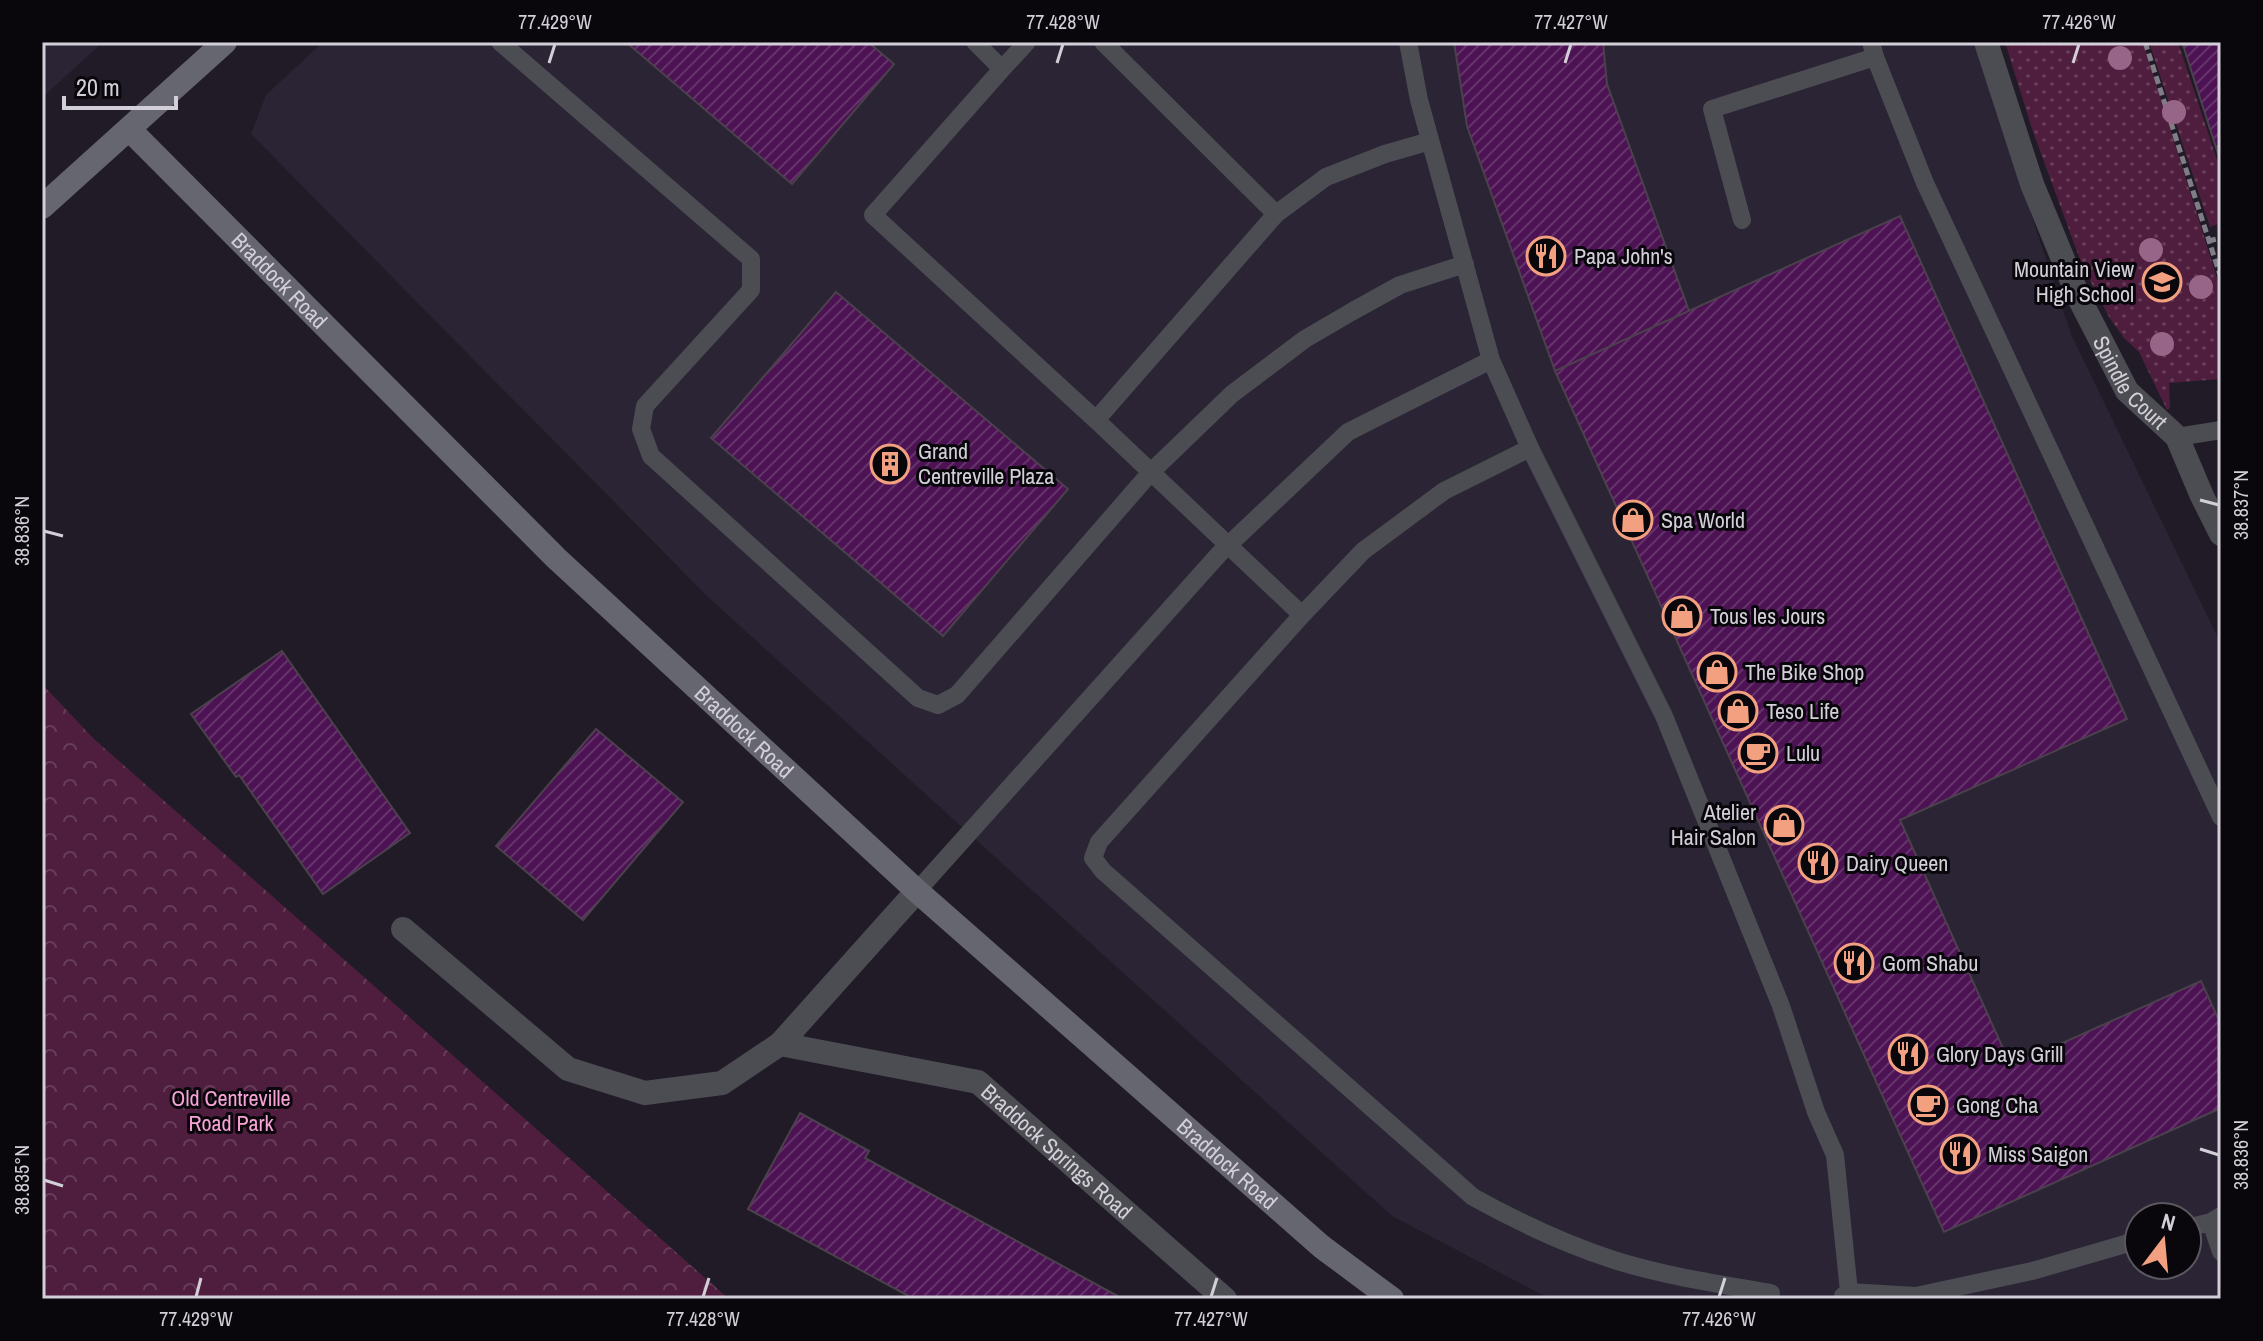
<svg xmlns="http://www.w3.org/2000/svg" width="2263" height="1341" font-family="'Archivo Narrow',sans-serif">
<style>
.built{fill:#2a2434;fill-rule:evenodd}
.grass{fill:url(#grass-dots)}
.forest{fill:url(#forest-crowns)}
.building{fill:url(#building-hatch);stroke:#4b414c;stroke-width:2}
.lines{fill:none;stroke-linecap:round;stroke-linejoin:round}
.path{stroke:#817d87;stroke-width:5;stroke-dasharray:8 4;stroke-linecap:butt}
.lane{stroke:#4c4c53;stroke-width:18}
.street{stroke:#4c4c53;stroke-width:24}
.secondary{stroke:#666670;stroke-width:24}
.tree{fill:#976587}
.ticks{fill:none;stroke:#d3cfd8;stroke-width:3}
.labels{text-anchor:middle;stroke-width:6;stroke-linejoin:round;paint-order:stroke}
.poi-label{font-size:22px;fill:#d3cfd8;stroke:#09070c;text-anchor:start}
.street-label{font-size:22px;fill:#d3cfd8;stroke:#09070c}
.park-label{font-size:22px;fill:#f8a2d6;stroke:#09070c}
.neatline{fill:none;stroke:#d3cfd8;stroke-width:3}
.ticks-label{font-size:20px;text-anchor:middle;fill:#d3cfd8}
</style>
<defs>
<pattern id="grass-dots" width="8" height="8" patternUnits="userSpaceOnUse" patternTransform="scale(2)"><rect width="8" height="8" fill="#4f1e3e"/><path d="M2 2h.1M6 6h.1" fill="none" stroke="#673e59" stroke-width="1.8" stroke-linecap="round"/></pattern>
<pattern id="forest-crowns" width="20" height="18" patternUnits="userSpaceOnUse" patternTransform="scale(2)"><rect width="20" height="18" fill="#4f1e3e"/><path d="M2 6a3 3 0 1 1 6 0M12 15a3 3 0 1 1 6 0" fill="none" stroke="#673e59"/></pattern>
<pattern id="building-hatch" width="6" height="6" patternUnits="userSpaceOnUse" patternTransform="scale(2)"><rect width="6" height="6" fill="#4c1253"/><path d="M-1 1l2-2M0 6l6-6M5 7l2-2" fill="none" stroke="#65336b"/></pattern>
</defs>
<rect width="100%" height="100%" fill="#201b27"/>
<path class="built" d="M 42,42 L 103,42 L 42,98 Z
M 323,42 L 1974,42 L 2071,334 L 2221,644 L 2221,1299 L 1550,1299 L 1392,1216 L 710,599 L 251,134 L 266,95 ZM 2139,1217 L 2187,1217 L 2187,1265 L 2139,1265 Z"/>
<path class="grass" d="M 2005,42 L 2143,42 L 2221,291 L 2221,379 L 2169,383 L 2170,408 L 2167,410 L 2139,352 L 2124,338 L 2109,317 L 2082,265 L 2032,129 Z
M 2149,42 L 2178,42 L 2221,172 L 2221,223 L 2210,227 Z"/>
<path class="forest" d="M 42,684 L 94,739 L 729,1299 L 42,1299 Z"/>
<path class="building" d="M 626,42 L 868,42 L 894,64 L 792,184 Z
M 1454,42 L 1603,42 L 1607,84 L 1689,311 L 1555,371 L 1467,126 Z
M 2182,42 L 2221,42 L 2221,163 Z
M 1900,216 L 2127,719 L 1900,820 L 2011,1066 L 2201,981 L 2221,1025 L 2221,1108 L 1944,1232 L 1555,371 Z
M 836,292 L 1068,489 L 943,636 L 711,438 Z
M 282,651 L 410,833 L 323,894 L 239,775 L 236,777 L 191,714 Z
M 596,729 L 683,802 L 583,920 L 496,846 Z
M 800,1113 L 869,1151 L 865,1158 L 1123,1299 L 914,1299 L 748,1209 Z"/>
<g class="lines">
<path class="path" d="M 2145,42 L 2221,278
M 2208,241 L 2221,238"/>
<path class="lane" d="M 500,42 L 751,259 L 751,290 L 645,406 L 641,429 L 651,456 L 918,698 L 938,705 L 957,695 L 1151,472 L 1232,394 L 1305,339 L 1353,311 L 1400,285 L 1465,264
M 975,42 L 1002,69 L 873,215 L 1096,420 L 1276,214
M 1103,42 L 1276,214 L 1326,177 L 1385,154 L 1430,141
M 1408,42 L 1419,100 L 1491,360 L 1530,448 L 1664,716 L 1781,1006 L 1816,1112 L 1835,1155 L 1849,1292 L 1854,1299
M 1871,42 L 1875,57 L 1925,183 L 2221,817
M 1002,69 L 1027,42
M 1742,220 L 1712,109 L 1875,57
M 1096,420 L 1302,615
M 2177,437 L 2221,430
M 1530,448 L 1444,491 L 1363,551 L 1302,615 L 1099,842 L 1093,858 L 1103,871 L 1473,1197 C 1518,1222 1565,1244 1614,1260 C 1665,1276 1718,1284 1771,1293
M 917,891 L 1220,553 L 1348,432 L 1491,360
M 2211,1222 L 2221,1252
M 2187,1228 L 2211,1222 L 2221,1216
M 1843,1296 L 1849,1292 L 1916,1296 L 2032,1271 L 2139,1240"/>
<g class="street">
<path id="s1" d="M 1986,42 L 2032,184 L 2079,298 L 2127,391 L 2177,437 L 2202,496 L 2221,534"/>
<path id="s2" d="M 917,891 L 780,1044 L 978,1082 L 1225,1299"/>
<path d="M 403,929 L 568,1069 L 645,1093 L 722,1083 L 780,1044"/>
</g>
<g class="secondary">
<path id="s3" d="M 130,130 L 556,558 L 917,891 L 1322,1247 L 1392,1299"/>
<path d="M 42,207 L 225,42"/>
</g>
</g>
<g class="tree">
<circle cx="2120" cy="58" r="12"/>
<circle cx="2174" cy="112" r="12"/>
<circle cx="2151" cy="250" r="12"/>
<circle cx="2201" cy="287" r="12"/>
<circle cx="2162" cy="344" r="12"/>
</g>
<path class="ticks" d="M 549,63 L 555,44M 1057,63 L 1063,44M 1565,63 L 1571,44M 2073,63 L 2079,44M 2200,500 L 2219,505M 44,531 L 63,536M 2200,1149 L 2219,1155M 44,1180 L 63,1186M 196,1297 L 201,1278M 703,1297 L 709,1278M 1211,1297 L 1217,1278M 1719,1297 L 1725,1278"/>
<defs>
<symbol id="restaurant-ring" viewBox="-11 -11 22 22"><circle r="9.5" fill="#09070c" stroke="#f2a080" stroke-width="1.5"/><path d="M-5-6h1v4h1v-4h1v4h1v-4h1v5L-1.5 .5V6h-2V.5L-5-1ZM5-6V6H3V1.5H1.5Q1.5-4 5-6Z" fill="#f2a080"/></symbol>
<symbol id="school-ring" viewBox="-11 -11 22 22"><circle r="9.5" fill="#09070c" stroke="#f2a080" stroke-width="1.5"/><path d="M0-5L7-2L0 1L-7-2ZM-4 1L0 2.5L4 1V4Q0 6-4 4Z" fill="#f2a080"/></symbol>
<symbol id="building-ring" viewBox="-11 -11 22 22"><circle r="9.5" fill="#09070c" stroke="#f2a080" stroke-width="1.5"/><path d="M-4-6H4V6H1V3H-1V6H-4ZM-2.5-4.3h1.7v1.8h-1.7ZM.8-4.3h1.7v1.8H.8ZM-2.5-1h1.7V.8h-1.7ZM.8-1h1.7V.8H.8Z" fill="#f2a080"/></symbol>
<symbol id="shop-ring" viewBox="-11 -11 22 22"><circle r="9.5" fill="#09070c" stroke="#f2a080" stroke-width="1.5"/><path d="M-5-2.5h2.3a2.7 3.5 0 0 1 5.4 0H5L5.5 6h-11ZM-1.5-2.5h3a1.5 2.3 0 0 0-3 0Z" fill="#f2a080"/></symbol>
<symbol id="cafe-ring" viewBox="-11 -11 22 22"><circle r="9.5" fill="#09070c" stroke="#f2a080" stroke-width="1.5"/><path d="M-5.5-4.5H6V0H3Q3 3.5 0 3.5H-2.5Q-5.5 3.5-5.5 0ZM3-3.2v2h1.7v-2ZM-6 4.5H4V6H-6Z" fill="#f2a080"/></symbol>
</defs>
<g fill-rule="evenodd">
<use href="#restaurant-ring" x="1524" y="234" width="44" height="44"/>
<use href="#school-ring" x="2140" y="260" width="44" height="44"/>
<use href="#building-ring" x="868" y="442" width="44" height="44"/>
<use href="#shop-ring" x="1611" y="498" width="44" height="44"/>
<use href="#shop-ring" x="1660" y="594" width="44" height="44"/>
<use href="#shop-ring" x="1695" y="650" width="44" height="44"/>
<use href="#shop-ring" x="1716" y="689" width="44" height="44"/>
<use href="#cafe-ring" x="1736" y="731" width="44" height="44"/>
<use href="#shop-ring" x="1762" y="803" width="44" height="44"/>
<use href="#restaurant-ring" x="1796" y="841" width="44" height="44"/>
<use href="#restaurant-ring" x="1832" y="941" width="44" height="44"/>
<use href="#restaurant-ring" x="1886" y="1032" width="44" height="44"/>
<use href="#cafe-ring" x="1906" y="1083" width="44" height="44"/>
<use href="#restaurant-ring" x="1938" y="1132" width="44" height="44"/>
</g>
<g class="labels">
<g class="poi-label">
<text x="1574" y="264">Papa John's</text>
<text x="2134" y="277" text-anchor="end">Mountain View<tspan x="2134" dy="25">High School</tspan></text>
<text x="918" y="459">Grand<tspan x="918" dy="25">Centreville Plaza</tspan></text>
<text x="1661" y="528">Spa World</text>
<text x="1710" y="624">Tous les Jours</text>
<text x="1745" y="680">The Bike Shop</text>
<text x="1766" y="719">Teso Life</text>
<text x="1786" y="761">Lulu</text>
<text x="1756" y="820" text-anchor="end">Atelier<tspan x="1756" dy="25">Hair Salon</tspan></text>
<text x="1846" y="871">Dairy Queen</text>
<text x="1882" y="971">Gom Shabu</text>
<text x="1936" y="1062">Glory Days Grill</text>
<text x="1956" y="1113">Gong Cha</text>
<text x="1988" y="1162">Miss Saigon</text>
</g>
<g class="street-label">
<text dy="8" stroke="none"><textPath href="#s3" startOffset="212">Braddock Road</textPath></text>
<text dy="8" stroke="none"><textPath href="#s1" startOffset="372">Spindle Court</textPath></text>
<text dy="8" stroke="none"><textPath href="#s3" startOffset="860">Braddock Road</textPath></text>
<text dy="8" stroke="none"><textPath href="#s2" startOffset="512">Braddock Springs Road</textPath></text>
<text dy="8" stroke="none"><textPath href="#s3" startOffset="1508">Braddock Road</textPath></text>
</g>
<g class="park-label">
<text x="231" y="1106">Old Centreville<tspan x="231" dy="25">Road Park</tspan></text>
</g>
</g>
<rect width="2263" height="1341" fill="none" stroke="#09070c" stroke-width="88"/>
<g transform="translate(2163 1241) rotate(16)"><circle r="38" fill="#09070c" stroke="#5a575e" stroke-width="2"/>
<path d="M0-6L14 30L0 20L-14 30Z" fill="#f2a080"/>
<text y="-12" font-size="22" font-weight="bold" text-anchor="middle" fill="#d3cfd8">N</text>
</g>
<path d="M64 96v12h112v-12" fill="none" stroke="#d3cfd8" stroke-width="4"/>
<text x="76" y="96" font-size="24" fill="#d3cfd8" stroke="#09070c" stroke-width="6" paint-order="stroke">20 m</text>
<rect x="44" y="44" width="2175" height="1253" class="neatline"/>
<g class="ticks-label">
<text x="555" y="29">77.429°W</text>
<text x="1063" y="29">77.428°W</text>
<text x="1571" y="29">77.427°W</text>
<text x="2079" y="29">77.426°W</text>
<text transform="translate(2241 505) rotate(-90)" y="7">38.837°N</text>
<text transform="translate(22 531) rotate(-90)" y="7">38.836°N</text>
<text transform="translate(2241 1155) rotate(-90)" y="7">38.836°N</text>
<text transform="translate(22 1180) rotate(-90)" y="7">38.835°N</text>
<text x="196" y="1326">77.429°W</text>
<text x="703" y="1326">77.428°W</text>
<text x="1211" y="1326">77.427°W</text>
<text x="1719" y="1326">77.426°W</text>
</g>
</svg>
